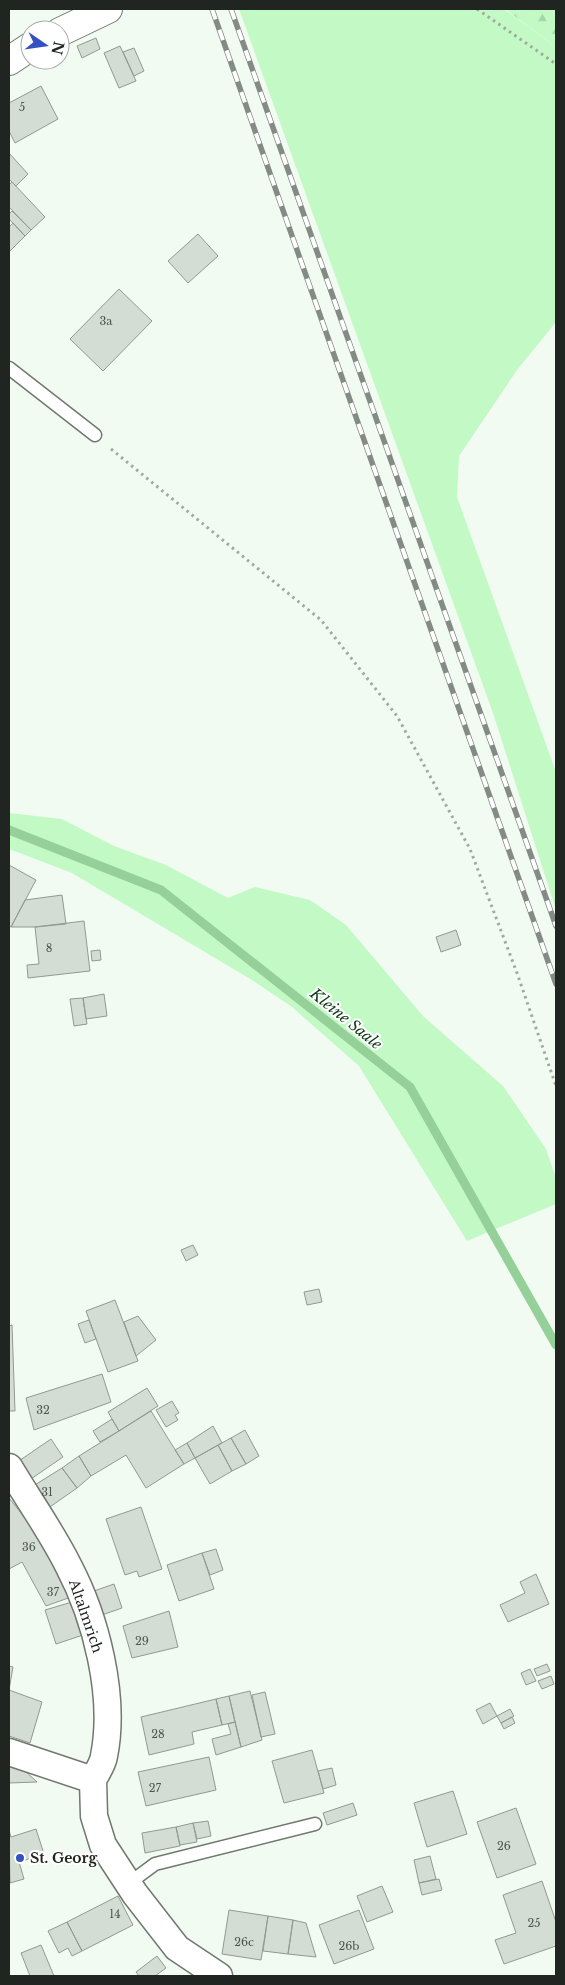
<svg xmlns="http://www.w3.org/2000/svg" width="565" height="1985" font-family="'Libre Baskerville',serif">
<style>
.green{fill:#c2f9c5}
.forest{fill:url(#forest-firs)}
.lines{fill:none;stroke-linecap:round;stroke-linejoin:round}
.stream{stroke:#96d099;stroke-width:9}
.building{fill:#d4ddd4;stroke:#919991}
.lane-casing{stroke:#707870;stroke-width:15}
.street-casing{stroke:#707870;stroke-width:29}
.secondary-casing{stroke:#707870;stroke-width:30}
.path{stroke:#a2a9a2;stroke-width:3;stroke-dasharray:2.5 4;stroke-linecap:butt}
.lane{stroke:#fff;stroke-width:12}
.street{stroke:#fff;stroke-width:26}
.secondary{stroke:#fff;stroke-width:28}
.rail-casing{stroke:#848a84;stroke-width:5.5}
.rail{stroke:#fff;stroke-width:4;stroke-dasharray:11;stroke-linecap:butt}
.poi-dot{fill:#3550c1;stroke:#fff;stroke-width:2}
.labels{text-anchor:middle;stroke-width:4;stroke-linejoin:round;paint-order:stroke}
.number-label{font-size:11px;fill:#4e534e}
.street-label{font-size:14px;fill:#212521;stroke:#fff}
.poi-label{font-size:14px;font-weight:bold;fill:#212521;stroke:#fff;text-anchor:start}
.water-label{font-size:15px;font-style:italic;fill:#0d3814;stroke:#fff}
</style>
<defs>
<pattern id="forest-firs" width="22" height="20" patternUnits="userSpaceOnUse" patternTransform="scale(1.25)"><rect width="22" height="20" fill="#c2f9c5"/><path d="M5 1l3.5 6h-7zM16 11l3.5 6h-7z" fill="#a6d5a9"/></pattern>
</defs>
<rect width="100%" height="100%" fill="#f2fbf2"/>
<path class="green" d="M 239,9 L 504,9 L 556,47 L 556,322 L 517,370 L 459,456 L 457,497 L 556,772 L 556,910 L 493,713 Z
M 9,813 L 62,819 L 114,846 L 166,865 L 228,898 L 255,887 L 310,900 L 346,925 L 423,1016 L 503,1086 L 546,1149 L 556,1178 L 556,1204 L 467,1241 L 359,1066 L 292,1007 L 252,980 L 72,873 L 9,849 Z"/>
<path class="forest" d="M 505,9 L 556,9 L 556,47 Z"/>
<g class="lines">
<path class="stream" d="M 9,830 L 161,890 L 410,1087 L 556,1345"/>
</g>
<path class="building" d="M 96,38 L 100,49 L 82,58 L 77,46 Z
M 120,46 L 136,81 L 119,88 L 104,53 Z
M 134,48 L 144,71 L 134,76 L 123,52 Z
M 41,86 L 58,119 L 15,143 L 9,131 L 9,103 Z
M 9,153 L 28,174 L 16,186 L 9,179 Z
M 12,182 L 45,217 L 31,230 L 9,207 L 9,185 Z
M 12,211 L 31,230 L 25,236 L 9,219 L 9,214 Z
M 13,223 L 25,236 L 9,252 L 9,227 Z
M 198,234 L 218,256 L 188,283 L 168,261 Z
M 119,289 L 152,321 L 103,371 L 70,339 Z
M 9,865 L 36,880 L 11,927 L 9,926 Z
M 62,895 L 66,924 L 35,927 L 11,927 L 25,900 Z
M 84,921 L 90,971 L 28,978 L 27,965 L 39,964 L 35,927 Z
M 456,930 L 461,945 L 441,952 L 436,937 Z
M 100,950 L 101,960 L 92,961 L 91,951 Z
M 104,994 L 107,1016 L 86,1019 L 83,998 Z
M 83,998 L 87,1024 L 74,1026 L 70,999 Z
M 193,1245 L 198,1255 L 186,1261 L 181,1250 Z
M 319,1289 L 322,1302 L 307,1305 L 304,1292 Z
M 115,1300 L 138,1361 L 108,1372 L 86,1311 Z
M 138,1316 L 156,1340 L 136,1356 L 124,1322 Z
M 89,1320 L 96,1339 L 85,1343 L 78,1324 Z
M 12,1325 L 15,1411 L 9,1411 L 9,1326 Z
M 102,1374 L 111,1402 L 34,1430 L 26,1398 Z
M 147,1388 L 158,1406 L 119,1431 L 108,1412 Z
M 172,1401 L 179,1413 L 175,1415 L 178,1420 L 166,1427 L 156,1410 Z
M 151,1411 L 184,1464 L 146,1488 L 126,1455 L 91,1476 L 79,1456 Z
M 112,1419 L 119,1431 L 100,1442 L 93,1431 Z
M 213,1426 L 222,1443 L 195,1458 L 187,1443 Z
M 245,1430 L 259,1456 L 246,1464 L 231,1438 Z
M 231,1438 L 246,1464 L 232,1471 L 218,1445 Z
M 51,1439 L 63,1457 L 25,1483 L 13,1465 Z
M 187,1443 L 195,1458 L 184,1464 L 175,1450 Z
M 218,1445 L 232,1471 L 210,1484 L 195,1458 Z
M 79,1456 L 91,1476 L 77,1488 L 62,1468 Z
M 62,1468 L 77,1488 L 47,1509 L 30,1488 Z
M 9,1498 L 30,1524 L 36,1520 L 71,1597 L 46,1606 L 22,1562 L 9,1569 Z
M 141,1507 L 162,1569 L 139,1577 L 137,1571 L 125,1575 L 106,1519 Z
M 216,1549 L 223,1570 L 210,1575 L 202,1553 Z
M 202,1553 L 214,1589 L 179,1601 L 167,1565 Z
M 536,1574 L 549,1604 L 508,1622 L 500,1605 L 525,1593 L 520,1582 Z
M 114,1584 L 122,1608 L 99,1616 L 91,1592 Z
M 72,1602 L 83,1635 L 56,1644 L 45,1610 Z
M 169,1611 L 178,1647 L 132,1658 L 123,1626 Z
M 547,1664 L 550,1671 L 537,1676 L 534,1669 Z
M 9,1666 L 13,1667 L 9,1690 L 42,1702 L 30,1743 L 9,1736 Z
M 530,1669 L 536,1681 L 526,1685 L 521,1673 Z
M 551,1676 L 554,1684 L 542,1689 L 538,1681 Z
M 250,1691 L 262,1740 L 241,1747 L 229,1696 Z
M 265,1692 L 275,1734 L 261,1737 L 252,1695 Z
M 229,1696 L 235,1722 L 222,1725 L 216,1699 Z
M 216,1699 L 222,1725 L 192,1732 L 194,1744 L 149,1755 L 141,1717 Z
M 490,1703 L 497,1716 L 483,1724 L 476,1710 Z
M 510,1709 L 514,1716 L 501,1723 L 497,1716 Z
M 512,1717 L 515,1723 L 504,1729 L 501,1723 Z
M 235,1722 L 241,1747 L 216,1755 L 212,1739 L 231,1734 L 228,1724 Z
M 312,1750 L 324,1793 L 284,1803 L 272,1761 Z
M 209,1757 L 216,1790 L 146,1806 L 138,1772 Z
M 9,1763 L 25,1771 L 37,1782 L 9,1783 Z
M 332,1768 L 336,1785 L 323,1789 L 318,1771 Z
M 453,1791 L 467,1834 L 427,1847 L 414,1803 Z
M 353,1803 L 357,1815 L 327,1825 L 323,1813 Z
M 516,1808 L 536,1864 L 497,1878 L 477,1822 Z
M 208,1821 L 211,1836 L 197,1839 L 193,1823 Z
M 193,1823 L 197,1842 L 180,1845 L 176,1827 Z
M 176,1827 L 180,1846 L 145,1853 L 142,1833 Z
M 36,1829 L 44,1854 L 19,1862 L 24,1879 L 10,1883 L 9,1830 L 11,1837 Z
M 430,1856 L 436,1879 L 419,1883 L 414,1860 Z
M 439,1879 L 442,1890 L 422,1895 L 419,1883 Z
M 542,1881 L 556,1922 L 556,1946 L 504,1964 L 495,1940 L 516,1933 L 503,1895 Z
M 382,1886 L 393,1912 L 367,1922 L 357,1896 Z
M 118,1896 L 133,1925 L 82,1951 L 67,1922 Z
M 229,1910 L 268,1916 L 261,1960 L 222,1954 Z
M 359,1910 L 374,1949 L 334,1964 L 319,1925 Z
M 268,1916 L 293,1920 L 288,1954 L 263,1951 Z
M 293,1920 L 306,1923 L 316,1957 L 288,1954 Z
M 67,1922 L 82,1951 L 72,1956 L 68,1948 L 59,1953 L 48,1931 Z
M 41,1945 L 54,1976 L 30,1976 L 21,1953 Z
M 157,1956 L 166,1968 L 155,1976 L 139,1976 L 136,1972 Z"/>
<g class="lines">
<defs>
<path id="lane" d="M 9,368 L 95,435
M 128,1884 L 155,1864 L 315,1824"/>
<path id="street" d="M 9,1467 C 28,1499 51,1531 68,1565 C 96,1618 116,1696 104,1756 C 103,1764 97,1772 93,1780
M 9,1752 L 93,1780 L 94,1816 L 103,1845 L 135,1894 L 177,1948 L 219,1976"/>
<path id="secondary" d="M 60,32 L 108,9
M 9,61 L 30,47"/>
</defs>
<use href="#lane" class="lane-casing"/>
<use href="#street" class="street-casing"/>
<use href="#secondary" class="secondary-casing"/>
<path class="path" d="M 477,9 L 556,64
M 111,449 L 321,620 L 397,716 L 470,849 L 517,973 L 556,1086"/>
<use href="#lane" class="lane"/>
<use href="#street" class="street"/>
<use href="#secondary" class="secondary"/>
<defs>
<path id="rail" d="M 212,9 L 556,984
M 231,9 L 556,926"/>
</defs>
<use href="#rail" class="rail-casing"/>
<use href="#rail" class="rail"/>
</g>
<circle class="poi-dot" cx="20" cy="1858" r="5"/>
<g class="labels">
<g class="number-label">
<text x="22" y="111">5</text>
<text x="106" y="325">3a</text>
<text x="49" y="952">8</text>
<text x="43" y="1414">32</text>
<text x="47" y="1496">31</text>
<text x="29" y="1551">36</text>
<text x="53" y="1596">37</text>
<text x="142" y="1645">29</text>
<text x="158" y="1738">28</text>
<text x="155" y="1792">27</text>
<text x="504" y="1850">26</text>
<text x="115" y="1918">14</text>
<text x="534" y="1927">25</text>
<text x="244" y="1946">26c</text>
<text x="349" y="1950">26b</text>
</g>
<g class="street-label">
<text transform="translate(86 1616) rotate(71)" y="5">Altalmrich</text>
</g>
<g class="poi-label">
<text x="30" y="1863">St. Georg</text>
</g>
<g class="water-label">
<text transform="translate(346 1019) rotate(39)" y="5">Kleine Saale</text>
</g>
</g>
<rect width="565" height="1985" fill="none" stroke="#212521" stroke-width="20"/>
<g transform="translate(45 45) rotate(103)"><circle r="24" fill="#ffffff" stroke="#a6a8a6"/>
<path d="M0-4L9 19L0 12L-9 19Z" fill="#3550c1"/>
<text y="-8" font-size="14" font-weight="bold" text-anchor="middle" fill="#212521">N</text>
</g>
</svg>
